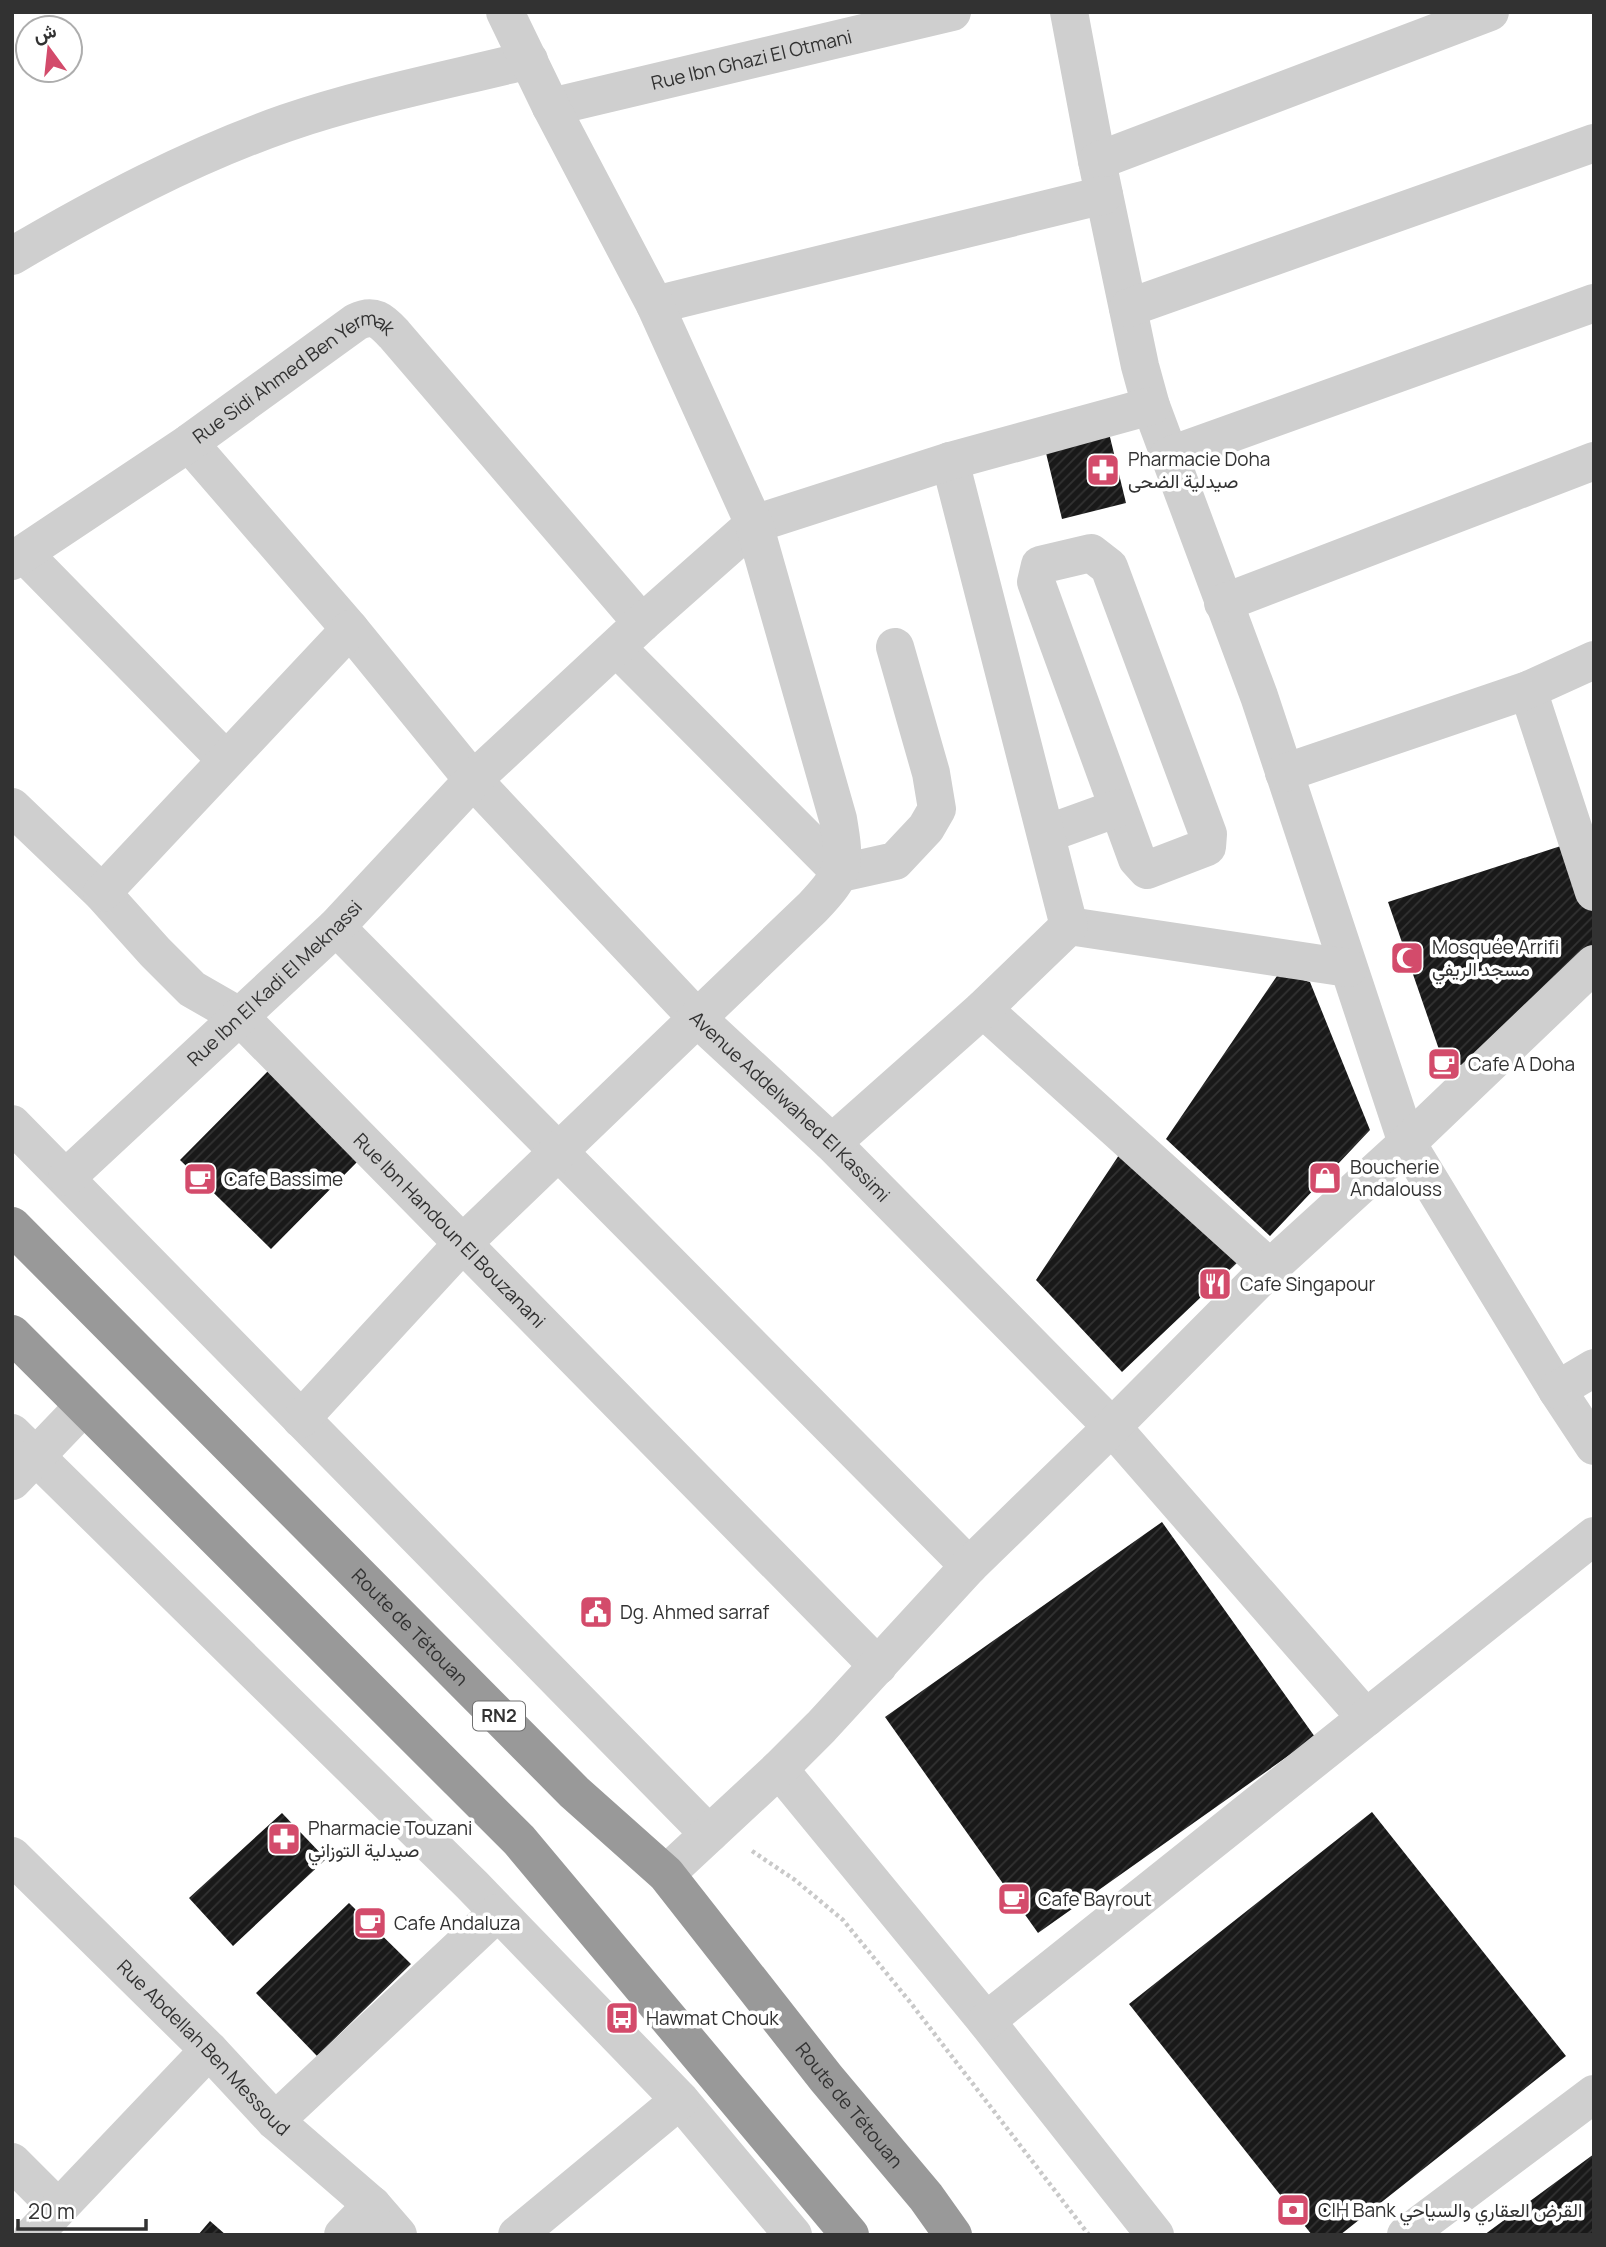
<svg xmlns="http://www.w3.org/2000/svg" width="1606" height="2247" font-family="Manrope,Vazirmatn,sans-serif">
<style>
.building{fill:url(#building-hatch)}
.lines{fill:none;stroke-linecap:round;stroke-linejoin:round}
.path{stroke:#c9c9c9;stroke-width:4.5;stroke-dasharray:3.5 3.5;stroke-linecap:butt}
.minor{stroke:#cfcfcf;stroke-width:38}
.highway{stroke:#999;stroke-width:38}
.labels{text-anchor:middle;stroke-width:7;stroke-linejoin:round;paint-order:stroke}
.shield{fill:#fff;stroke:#707070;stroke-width:2}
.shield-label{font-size:18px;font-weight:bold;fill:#323232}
.street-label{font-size:19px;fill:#323232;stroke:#fff}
.poi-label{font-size:19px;fill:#323232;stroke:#fff;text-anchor:start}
</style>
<defs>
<pattern id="building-hatch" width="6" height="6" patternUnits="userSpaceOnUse" patternTransform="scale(1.75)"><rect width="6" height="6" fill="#191919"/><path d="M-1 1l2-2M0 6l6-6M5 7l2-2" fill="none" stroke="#323232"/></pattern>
</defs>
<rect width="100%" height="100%" fill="#fff"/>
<path class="building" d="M 1109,433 L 1126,503 L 1062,519 L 1045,449 Z
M 1570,843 L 1594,905 L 1594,946 L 1478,1066 L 1444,1064 L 1388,902 Z
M 1279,973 L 1310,982 L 1370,1130 L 1270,1236 L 1166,1139 Z
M 269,1070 L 360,1159 L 271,1249 L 180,1160 Z
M 1123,1149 L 1239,1261 L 1122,1372 L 1036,1280 Z
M 1162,1522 L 1315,1737 L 1038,1933 L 885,1717 Z
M 1372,1812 L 1566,2056 L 1340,2235 L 1312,2235 L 1129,2004 Z
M 282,1813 L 326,1859 L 233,1946 L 189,1898 Z
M 349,1903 L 411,1964 L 317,2056 L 256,1993 Z
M 1594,2154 L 1594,2235 L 1484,2235 Z
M 210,2221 L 226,2235 L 198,2235 Z"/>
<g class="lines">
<path class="path" d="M 752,1851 L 795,1880 L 843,1920 L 910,2002 L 1089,2235"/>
<g class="minor">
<path d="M 1069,12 L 1097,161 L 1140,366 L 1151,406 L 1259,696 L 1407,1143 L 1557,1390 L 1594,1446"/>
<path id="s1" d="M 551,107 L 952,12"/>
<path d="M 1097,161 L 1490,12"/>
<path d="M 12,256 C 99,205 191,156 286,123 C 365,96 448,80 529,60"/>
<path d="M 655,305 L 1104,195"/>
<path d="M 1128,308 L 1594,143"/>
<path id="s2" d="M 189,443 L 350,629 L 473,780 L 698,1019 L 832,1143 L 1112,1427 L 1366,1718"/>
<path d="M 1168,456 L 1594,303"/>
<path d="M 1091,553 L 1109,567 L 1208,834 L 1207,847 L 1147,870 L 1137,859 L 1036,582 L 1040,565 Z"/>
<path d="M 24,554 L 226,760"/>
<path id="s3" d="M 12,561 L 189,443 L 356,322 C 374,313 382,321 394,334 L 642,623"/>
<path d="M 1223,603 L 1594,461"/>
<path d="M 617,648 L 841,873 L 895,861 L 926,828 L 937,809 L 931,773 L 895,647"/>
<path d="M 1528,690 L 1594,892"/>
<path d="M 1284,773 L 1528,690 L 1594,660"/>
<path id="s4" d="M 12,807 L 102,893 L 155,952 L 192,989 L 239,1016 L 878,1666"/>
<path d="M 1046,834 L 1118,808"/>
<path d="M 102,893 L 350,629"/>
<path d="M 1069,926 L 1348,968"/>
<path d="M 336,927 L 969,1566"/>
<path d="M 983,1009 L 1270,1268"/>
<path d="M 12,1124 L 709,1834"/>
<path d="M 832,1143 L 983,1009 L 1069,926 L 950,461"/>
<path id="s5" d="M 67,1177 L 336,927 L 473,780 L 642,623 L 754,524 L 950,461 L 1151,406"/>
<path d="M 1557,1390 L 1594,1368"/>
<path d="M 301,1419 L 463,1243 L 813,907 C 845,873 846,866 838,819 L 754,524 L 655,305 L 551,107 L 505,12"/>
<path d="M 12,1433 L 472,1885 L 680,2100 L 793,2235"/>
<path d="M 12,1481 L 83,1407"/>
<path d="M 779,1769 L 986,2021 L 1155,2235"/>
<path id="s6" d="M 12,1856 L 209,2050 L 275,2121 L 372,2205 L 398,2235"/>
<path d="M 666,1874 L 779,1769 L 821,1727 L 969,1566 L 1112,1427 L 1270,1268 L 1407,1143 L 1594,964"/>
<path d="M 986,2021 L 1594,1536"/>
<path d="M 275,2121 L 497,1913"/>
<path d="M 12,2162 L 58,2208"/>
<path d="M 33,2235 L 209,2050"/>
<path d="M 343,2235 L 372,2205"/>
<path d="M 517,2235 L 680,2100"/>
<path d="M 1406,2235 L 1594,2094"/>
</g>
<g class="highway">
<path id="s7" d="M 12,1226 L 574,1792 L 666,1874 L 826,2078 L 926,2197 L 953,2235"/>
<path d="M 12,1334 L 519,1840 L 850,2235"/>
</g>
</g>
<defs>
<symbol id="pharmacy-square" viewBox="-11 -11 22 22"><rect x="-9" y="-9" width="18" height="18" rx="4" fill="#d34b6b" stroke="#fff"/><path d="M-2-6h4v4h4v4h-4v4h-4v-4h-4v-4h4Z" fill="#fff"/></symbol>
<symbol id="mosque-square" viewBox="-11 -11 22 22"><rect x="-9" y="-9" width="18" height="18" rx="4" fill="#d34b6b" stroke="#fff"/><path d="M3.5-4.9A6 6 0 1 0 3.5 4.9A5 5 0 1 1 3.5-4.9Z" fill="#fff"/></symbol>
<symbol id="cafe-square" viewBox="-11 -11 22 22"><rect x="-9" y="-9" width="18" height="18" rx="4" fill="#d34b6b" stroke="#fff"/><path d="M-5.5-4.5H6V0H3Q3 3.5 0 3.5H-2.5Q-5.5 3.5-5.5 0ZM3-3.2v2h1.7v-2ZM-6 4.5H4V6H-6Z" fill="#fff"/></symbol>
<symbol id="shop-square" viewBox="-11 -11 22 22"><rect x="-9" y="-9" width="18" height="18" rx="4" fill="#d34b6b" stroke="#fff"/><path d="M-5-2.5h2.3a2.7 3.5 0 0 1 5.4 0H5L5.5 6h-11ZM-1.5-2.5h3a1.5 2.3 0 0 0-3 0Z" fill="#fff"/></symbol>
<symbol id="restaurant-square" viewBox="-11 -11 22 22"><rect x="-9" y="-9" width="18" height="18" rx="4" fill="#d34b6b" stroke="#fff"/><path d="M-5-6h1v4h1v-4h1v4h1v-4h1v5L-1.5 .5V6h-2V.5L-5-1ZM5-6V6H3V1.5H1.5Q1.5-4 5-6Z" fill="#fff"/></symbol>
<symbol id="civic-square" viewBox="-11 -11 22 22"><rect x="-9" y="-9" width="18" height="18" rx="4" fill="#d34b6b" stroke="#fff"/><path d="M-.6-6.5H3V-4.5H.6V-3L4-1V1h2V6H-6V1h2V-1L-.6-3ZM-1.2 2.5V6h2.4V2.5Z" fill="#fff"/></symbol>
<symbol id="bus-square" viewBox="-11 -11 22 22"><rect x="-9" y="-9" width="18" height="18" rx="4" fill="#d34b6b" stroke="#fff"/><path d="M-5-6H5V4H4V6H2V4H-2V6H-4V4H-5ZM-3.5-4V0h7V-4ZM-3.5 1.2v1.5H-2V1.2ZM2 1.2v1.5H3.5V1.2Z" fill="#fff"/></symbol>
<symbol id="bank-square" viewBox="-11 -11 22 22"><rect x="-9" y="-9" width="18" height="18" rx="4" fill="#d34b6b" stroke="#fff"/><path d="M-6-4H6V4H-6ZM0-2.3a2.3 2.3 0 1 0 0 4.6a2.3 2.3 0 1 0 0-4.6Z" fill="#fff"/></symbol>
</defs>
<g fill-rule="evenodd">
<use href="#pharmacy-square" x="1084" y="451" width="38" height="38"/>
<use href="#mosque-square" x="1388" y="939" width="38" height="38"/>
<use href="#cafe-square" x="1425" y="1045" width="38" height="38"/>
<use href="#shop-square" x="1306" y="1159" width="38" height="38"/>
<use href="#cafe-square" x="181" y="1160" width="38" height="38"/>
<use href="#restaurant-square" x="1196" y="1265" width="38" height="38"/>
<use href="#civic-square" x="577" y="1593" width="38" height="38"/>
<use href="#pharmacy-square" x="265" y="1820" width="38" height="38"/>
<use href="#cafe-square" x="995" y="1880" width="38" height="38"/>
<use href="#cafe-square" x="351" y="1904" width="38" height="38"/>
<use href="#bus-square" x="603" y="1999" width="38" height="38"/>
<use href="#bank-square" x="1274" y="2191" width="38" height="38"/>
</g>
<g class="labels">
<rect class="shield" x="473" y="1701.5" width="52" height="29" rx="5"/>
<g class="shield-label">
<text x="499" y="1722">RN2</text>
</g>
<g class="street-label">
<text dy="7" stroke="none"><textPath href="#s1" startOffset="206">Rue Ibn Ghazi El Otmani</textPath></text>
<text dy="7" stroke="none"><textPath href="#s3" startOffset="340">Rue Sidi Ahmed Ben Yermak</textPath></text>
<text dy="7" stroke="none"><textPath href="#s5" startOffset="284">Rue Ibn El Kadi El Meknassi</textPath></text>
<text dy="7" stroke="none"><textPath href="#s2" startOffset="896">Avenue Addelwahed El Kassimi</textPath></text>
<text dy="7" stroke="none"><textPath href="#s4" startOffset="611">Rue Ibn Handoun El Bouzanani</textPath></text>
<text dy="7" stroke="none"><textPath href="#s7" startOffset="565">Route de Tétouan</textPath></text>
<text dy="7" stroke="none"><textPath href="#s6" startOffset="271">Rue Abdellah Ben Messoud</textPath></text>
<text dy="7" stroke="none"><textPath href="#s7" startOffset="1216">Route de Tétouan</textPath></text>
</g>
<g class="poi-label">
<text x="1128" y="466">Pharmacie Doha<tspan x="1128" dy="22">صيدلية الضحى</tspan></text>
<text x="1432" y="954">Mosquée Arrifi<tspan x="1432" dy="22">مسجد الريفي</tspan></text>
<text x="1468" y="1071">Cafe A Doha</text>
<text x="1350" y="1174">Boucherie<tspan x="1350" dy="22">Andalouss</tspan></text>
<text x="224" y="1186">Cafe Bassime</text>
<text x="1240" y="1291">Cafe Singapour</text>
<text x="620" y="1619">Dg. Ahmed sarraf</text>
<text x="308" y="1835">Pharmacie Touzani<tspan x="308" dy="22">صيدلية التوزاني</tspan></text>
<text x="1038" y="1906">Cafe Bayrout</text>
<text x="394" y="1930">Cafe Andaluza</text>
<text x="646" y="2025">Hawmat Chouk</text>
<text x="1318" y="2217">CIH Bank القرض العقاري والسياحي</text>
</g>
</g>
<rect width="1606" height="2247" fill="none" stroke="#323232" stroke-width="28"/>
<g transform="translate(49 49) rotate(345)"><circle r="33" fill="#ffffff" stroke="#adadad" stroke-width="2"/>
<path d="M0-5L12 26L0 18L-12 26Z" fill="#d34b6b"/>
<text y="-10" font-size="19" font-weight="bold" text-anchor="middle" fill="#323232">ش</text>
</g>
<path d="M18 2219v10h128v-10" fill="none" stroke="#323232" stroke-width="3.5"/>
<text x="28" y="2219" font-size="21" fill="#323232" stroke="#ffffff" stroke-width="5" paint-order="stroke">20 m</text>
</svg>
